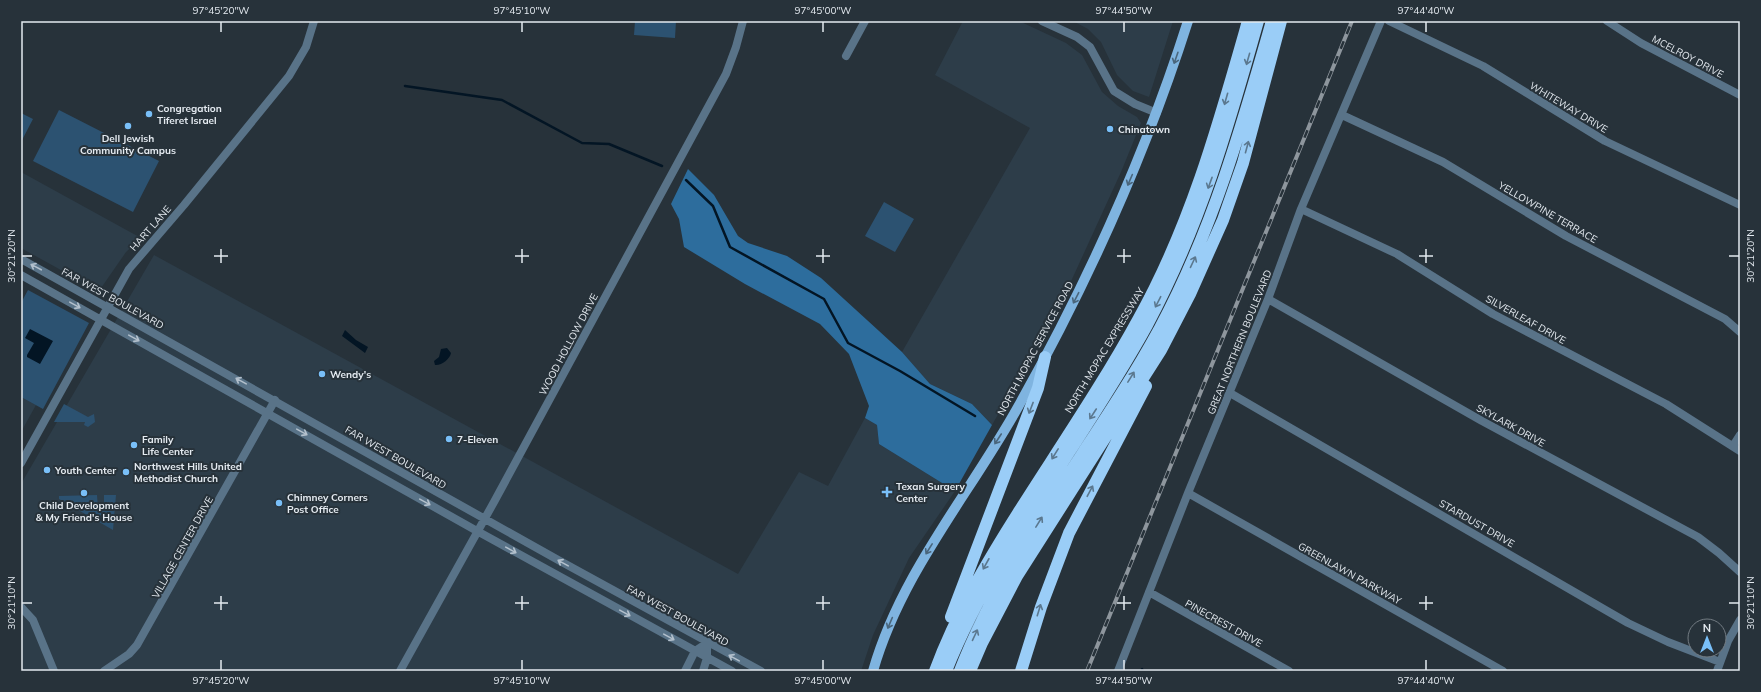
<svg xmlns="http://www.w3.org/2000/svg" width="1761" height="692" font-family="Mulish,sans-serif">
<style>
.built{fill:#2d3d49}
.green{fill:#2c5271}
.forest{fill:#2d6d9d}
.water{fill:#031524}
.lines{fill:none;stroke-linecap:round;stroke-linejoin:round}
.stream{stroke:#031524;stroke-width:2.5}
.minor{stroke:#597388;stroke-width:8}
.major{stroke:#7fb4e0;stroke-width:10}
.highway{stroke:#9acdf7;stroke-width:12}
.rail-casing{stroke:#8e969d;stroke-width:4}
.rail{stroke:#27323a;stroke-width:2.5;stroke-dasharray:8;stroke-linecap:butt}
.oneway{stroke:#4a667c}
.oneway2{stroke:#5b788f}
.oneway3{stroke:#b3c0cc}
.ticks{fill:none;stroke:#e4eaf0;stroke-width:1.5}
.poi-dot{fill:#79bff8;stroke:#27323a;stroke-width:1.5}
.labels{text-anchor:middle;stroke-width:4;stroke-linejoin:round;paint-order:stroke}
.street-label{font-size:10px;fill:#e4eaf0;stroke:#27323a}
.poi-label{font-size:10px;font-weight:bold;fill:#e4eaf0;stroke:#27323a;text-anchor:start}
.neatline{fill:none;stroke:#e4eaf0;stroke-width:1.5}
.ticks-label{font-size:10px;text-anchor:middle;fill:#e4eaf0}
</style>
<rect width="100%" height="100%" fill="#27323a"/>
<path class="built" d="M 963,21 L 1019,21 L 1066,43 L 1082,55 L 1102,92 L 1118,106 L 1137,117 L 1141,123 L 1121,172 L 1062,301 L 992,425 L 972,404 L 930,384 L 902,352 L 1030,128 L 935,75 Z
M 1073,21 L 1173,21 L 1149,97 L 1133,91 L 1117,75 L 1101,42 L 1088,29 Z
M 21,172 L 141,238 L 126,252 L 99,291 L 21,248 Z
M 154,255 L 738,574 L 799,472 L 828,486 L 865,418 L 877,425 L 879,444 L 955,491 L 909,558 L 873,635 L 861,671 L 21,671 L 21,484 Z
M 21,397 L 36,405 L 21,432 Z"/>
<path class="green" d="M 635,21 L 676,21 L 675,38 L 634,35 Z
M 59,110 L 159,161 L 133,212 L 33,161 Z
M 21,113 L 33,119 L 21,142 Z
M 884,202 L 914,219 L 895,252 L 865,236 Z
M 28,290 L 89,323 L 43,409 L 21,397 L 21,303 Z
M 64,404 L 88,417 L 94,414 L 95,422 L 88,427 L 84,425 L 85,422 L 54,422 Z
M 97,495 L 98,509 L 104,509 L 104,495 L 116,495 L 113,530 L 59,499 L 59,496 Z"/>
<path class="forest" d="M 688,169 L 714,195 L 738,236 L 748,243 L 787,256 L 821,278 L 902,352 L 930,384 L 972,404 L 992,425 L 955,491 L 879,444 L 877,425 L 865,418 L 869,406 L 849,354 L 820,324 L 745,284 L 684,247 L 679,219 L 671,204 Z"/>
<path class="water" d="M 30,329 L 53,341 L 40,364 L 27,357 L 27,355 L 34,343 L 25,338 Z
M 345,330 L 356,340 L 368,347 L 365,353 L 342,336 Z
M 447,348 L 451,353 C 450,359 441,366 435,365 L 434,361 L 439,357 L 441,349 Z"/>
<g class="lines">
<path class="stream" d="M 405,86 L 502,100 L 582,143 L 609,144 L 662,166
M 686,180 L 713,206 L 730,247 L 824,299 L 848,343 L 900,371 L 975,416
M 1142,669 L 1143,671"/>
<path class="minor" d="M 1042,21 L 1077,37 L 1090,47 L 1114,91 L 1135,104 L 1157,113
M 1389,21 L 1483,66 L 1605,141 L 1740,205
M 1607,21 L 1641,43 L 1740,95
M 846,56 L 865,21
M 1342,115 L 1443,162 L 1566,236 L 1725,319 L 1740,332
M 1301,209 L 1397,254 L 1493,314 L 1666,404 L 1740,451
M 21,259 L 560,561 L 761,671
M 21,275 L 477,531 L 732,671
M 1268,299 L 1482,421 L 1698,537 L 1719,553 L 1740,572
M 1230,393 L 1628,623 L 1668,642 L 1720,662
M 1733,446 L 1740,435
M 21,463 L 129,269 L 184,205 L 289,76 L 306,47 L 314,21
M 1188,493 L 1503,671
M 1149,592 L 1289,671
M 21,607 L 33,620 L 54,671
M 104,671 L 129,654 L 137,645 L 275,400
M 400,671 L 494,502 L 726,74 L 736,47 L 743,21
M 685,671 L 695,651 L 707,643
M 703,671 L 707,658 L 707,643
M 1118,671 L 1188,493 L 1268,299 L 1301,209 L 1381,21
M 1717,671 L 1728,641 L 1740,620"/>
<path class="major" d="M 873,671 C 901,573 969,495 1018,407 C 1087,284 1145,156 1188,21"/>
<path class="highway" d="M 951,617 L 1038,388 L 1045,357
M 935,671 C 956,614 987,562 1020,510 C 1060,447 1103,384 1139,318 C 1191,225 1219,123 1248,21
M 946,671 C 996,546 1083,442 1147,325 C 1200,226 1228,128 1258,21
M 960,671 C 1008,547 1097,444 1160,328 C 1212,231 1242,127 1272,21
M 970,671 L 982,643 L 1017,576 L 1161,350 L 1190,294 L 1223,220 L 1243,163 L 1281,21
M 1021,671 L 1041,607 L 1069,533 L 1146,386"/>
<defs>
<path id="rail" d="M 1087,671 L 1352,21"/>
</defs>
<use href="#rail" class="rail-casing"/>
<use href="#rail" class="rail"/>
</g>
<defs><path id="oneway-shaft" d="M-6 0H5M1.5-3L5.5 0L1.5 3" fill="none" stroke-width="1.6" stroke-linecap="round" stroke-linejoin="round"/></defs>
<g class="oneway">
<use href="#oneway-shaft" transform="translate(1176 58) rotate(109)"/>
<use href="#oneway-shaft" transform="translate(1130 180) rotate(113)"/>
<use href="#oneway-shaft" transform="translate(1076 298) rotate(117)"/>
<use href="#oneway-shaft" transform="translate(998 439) rotate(123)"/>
<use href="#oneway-shaft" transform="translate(929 549) rotate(122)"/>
<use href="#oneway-shaft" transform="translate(890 623) rotate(113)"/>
</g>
<g class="oneway2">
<use href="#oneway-shaft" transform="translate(1248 59) rotate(106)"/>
<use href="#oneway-shaft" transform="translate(1226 99) rotate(106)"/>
<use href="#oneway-shaft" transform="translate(1247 147) rotate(-75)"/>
<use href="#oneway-shaft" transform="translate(1210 183) rotate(110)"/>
<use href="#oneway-shaft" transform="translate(1193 262) rotate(-65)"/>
<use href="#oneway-shaft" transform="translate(1158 302) rotate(117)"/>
<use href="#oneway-shaft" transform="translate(1131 377) rotate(-58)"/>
<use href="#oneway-shaft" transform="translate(1031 408) rotate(111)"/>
<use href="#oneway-shaft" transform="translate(1093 414) rotate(123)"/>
<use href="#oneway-shaft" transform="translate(1055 454) rotate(122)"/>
<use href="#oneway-shaft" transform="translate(1090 491) rotate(-62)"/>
<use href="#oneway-shaft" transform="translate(1039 522) rotate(-58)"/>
<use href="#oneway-shaft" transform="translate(986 564) rotate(119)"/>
<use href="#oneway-shaft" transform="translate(1039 610) rotate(-73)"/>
<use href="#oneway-shaft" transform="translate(975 635) rotate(-65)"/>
</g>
<g class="oneway3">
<use href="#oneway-shaft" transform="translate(36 267) rotate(-152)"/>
<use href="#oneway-shaft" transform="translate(75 305) rotate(29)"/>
<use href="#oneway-shaft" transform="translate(134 338) rotate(29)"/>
<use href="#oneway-shaft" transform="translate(241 381) rotate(-151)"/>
<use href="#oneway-shaft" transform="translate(302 432) rotate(29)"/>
<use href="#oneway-shaft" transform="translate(425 502) rotate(29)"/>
<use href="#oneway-shaft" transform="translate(511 550) rotate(29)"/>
<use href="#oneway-shaft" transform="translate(563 563) rotate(-151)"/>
<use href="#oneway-shaft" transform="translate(625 613) rotate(29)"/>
<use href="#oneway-shaft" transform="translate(669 637) rotate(29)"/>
<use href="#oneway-shaft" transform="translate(734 658) rotate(-151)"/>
</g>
<path class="ticks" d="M 221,22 L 221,32M 522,22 L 522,32M 823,22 L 823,32M 1124,22 L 1124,32M 1426,22 L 1426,32M 221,249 L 221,263M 522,249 L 522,263M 823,249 L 823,263M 1124,249 L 1124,263M 1426,249 L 1426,263M 22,256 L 32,256M 214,256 L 228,256M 515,256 L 529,256M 816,256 L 830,256M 1117,256 L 1131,256M 1419,256 L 1433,256M 1729,256 L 1739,256M 221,596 L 221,610M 522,596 L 522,610M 823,596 L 823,610M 1124,596 L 1124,610M 1426,596 L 1426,610M 22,603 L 32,603M 214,603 L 228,603M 515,603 L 529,603M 816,603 L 830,603M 1117,603 L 1131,603M 1419,603 L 1433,603M 1729,603 L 1739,603M 221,660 L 221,670M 522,660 L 522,670M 823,660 L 823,670M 1124,660 L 1124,670M 1426,660 L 1426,670"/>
<g class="poi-dot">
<circle cx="149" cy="114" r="4"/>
<circle cx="128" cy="126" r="4"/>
<circle cx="1110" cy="129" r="4"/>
<circle cx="322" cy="374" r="4"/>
<circle cx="449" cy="439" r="4"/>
<circle cx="134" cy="445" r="4"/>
<circle cx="47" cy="470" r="4"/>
<circle cx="126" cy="472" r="4"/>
<path d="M885 486h4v4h4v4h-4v4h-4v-4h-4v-4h4z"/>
<circle cx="84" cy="493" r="4"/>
<circle cx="279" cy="503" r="4"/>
</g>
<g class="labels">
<g class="street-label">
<text transform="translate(1688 56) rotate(28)" y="4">MCELROY DRIVE</text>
<text transform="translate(1569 107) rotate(31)" y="4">WHITEWAY DRIVE</text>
<text transform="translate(1548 212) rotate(30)" y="4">YELLOWPINE TERRACE</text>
<text transform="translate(150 228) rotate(-49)" y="4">HART LANE</text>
<text transform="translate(113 298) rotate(29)" y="4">FAR WEST BOULEVARD</text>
<text transform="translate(1526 319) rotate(29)" y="4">SILVERLEAF DRIVE</text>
<text transform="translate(1239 342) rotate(-68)" y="4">GREAT NORTHERN BOULEVARD</text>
<text transform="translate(568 344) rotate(-62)" y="4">WOOD HOLLOW DRIVE</text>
<text transform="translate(1035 348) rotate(-62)" y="4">NORTH MOPAC SERVICE ROAD</text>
<text transform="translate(1104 350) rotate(-59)" y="4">NORTH MOPAC EXPRESSWAY</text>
<text transform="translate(1511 425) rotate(29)" y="4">SKYLARK DRIVE</text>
<text transform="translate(396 457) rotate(30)" y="4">FAR WEST BOULEVARD</text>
<text transform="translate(1477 523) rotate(30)" y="4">STARDUST DRIVE</text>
<text transform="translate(182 547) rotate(-61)" y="4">VILLAGE CENTER DRIVE</text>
<text transform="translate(1350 573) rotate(29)" y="4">GREENLAWN PARKWAY</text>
<text transform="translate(678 615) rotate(29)" y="4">FAR WEST BOULEVARD</text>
<text transform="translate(1224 623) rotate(29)" y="4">PINECREST DRIVE</text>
</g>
<g class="poi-label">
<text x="157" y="112">Congregation<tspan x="157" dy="12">Tiferet Israel</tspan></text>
<text x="1118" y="133">Chinatown</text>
<text x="128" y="142" text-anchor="middle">Dell Jewish<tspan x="128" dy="12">Community Campus</tspan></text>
<text x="330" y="378">Wendy's</text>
<text x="142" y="443">Family<tspan x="142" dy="12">Life Center</tspan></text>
<text x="457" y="443">7-Eleven</text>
<text x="134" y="470">Northwest Hills United<tspan x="134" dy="12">Methodist Church</tspan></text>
<text x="55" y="474">Youth Center</text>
<text x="896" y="490">Texan Surgery<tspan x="896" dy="12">Center</tspan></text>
<text x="287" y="501">Chimney Corners<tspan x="287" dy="12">Post Office</tspan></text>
<text x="84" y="509" text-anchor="middle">Child Development<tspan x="84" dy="12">&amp; My Friend's House</tspan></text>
</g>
</g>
<rect width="1761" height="692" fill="none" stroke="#27323a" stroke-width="44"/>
<g transform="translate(1707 638)"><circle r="19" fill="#27323a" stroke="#737c83"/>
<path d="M0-3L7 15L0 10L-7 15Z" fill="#79bff8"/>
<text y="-6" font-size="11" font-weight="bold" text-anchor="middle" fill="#e4eaf0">N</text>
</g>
<rect x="22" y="22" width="1717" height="648" class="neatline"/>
<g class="ticks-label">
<text x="221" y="14">97°45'20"W</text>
<text x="522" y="14">97°45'10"W</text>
<text x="823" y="14">97°45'00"W</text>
<text x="1124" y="14">97°44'50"W</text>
<text x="1426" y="14">97°44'40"W</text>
<text transform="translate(11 256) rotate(-90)" y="4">30°21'20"N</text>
<text transform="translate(1750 256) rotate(-90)" y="4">30°21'20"N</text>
<text transform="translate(11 603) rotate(-90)" y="4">30°21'10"N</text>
<text transform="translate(1750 603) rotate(-90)" y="4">30°21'10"N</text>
<text x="221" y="684">97°45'20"W</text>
<text x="522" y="684">97°45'10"W</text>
<text x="823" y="684">97°45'00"W</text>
<text x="1124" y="684">97°44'50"W</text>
<text x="1426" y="684">97°44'40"W</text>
</g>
</svg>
